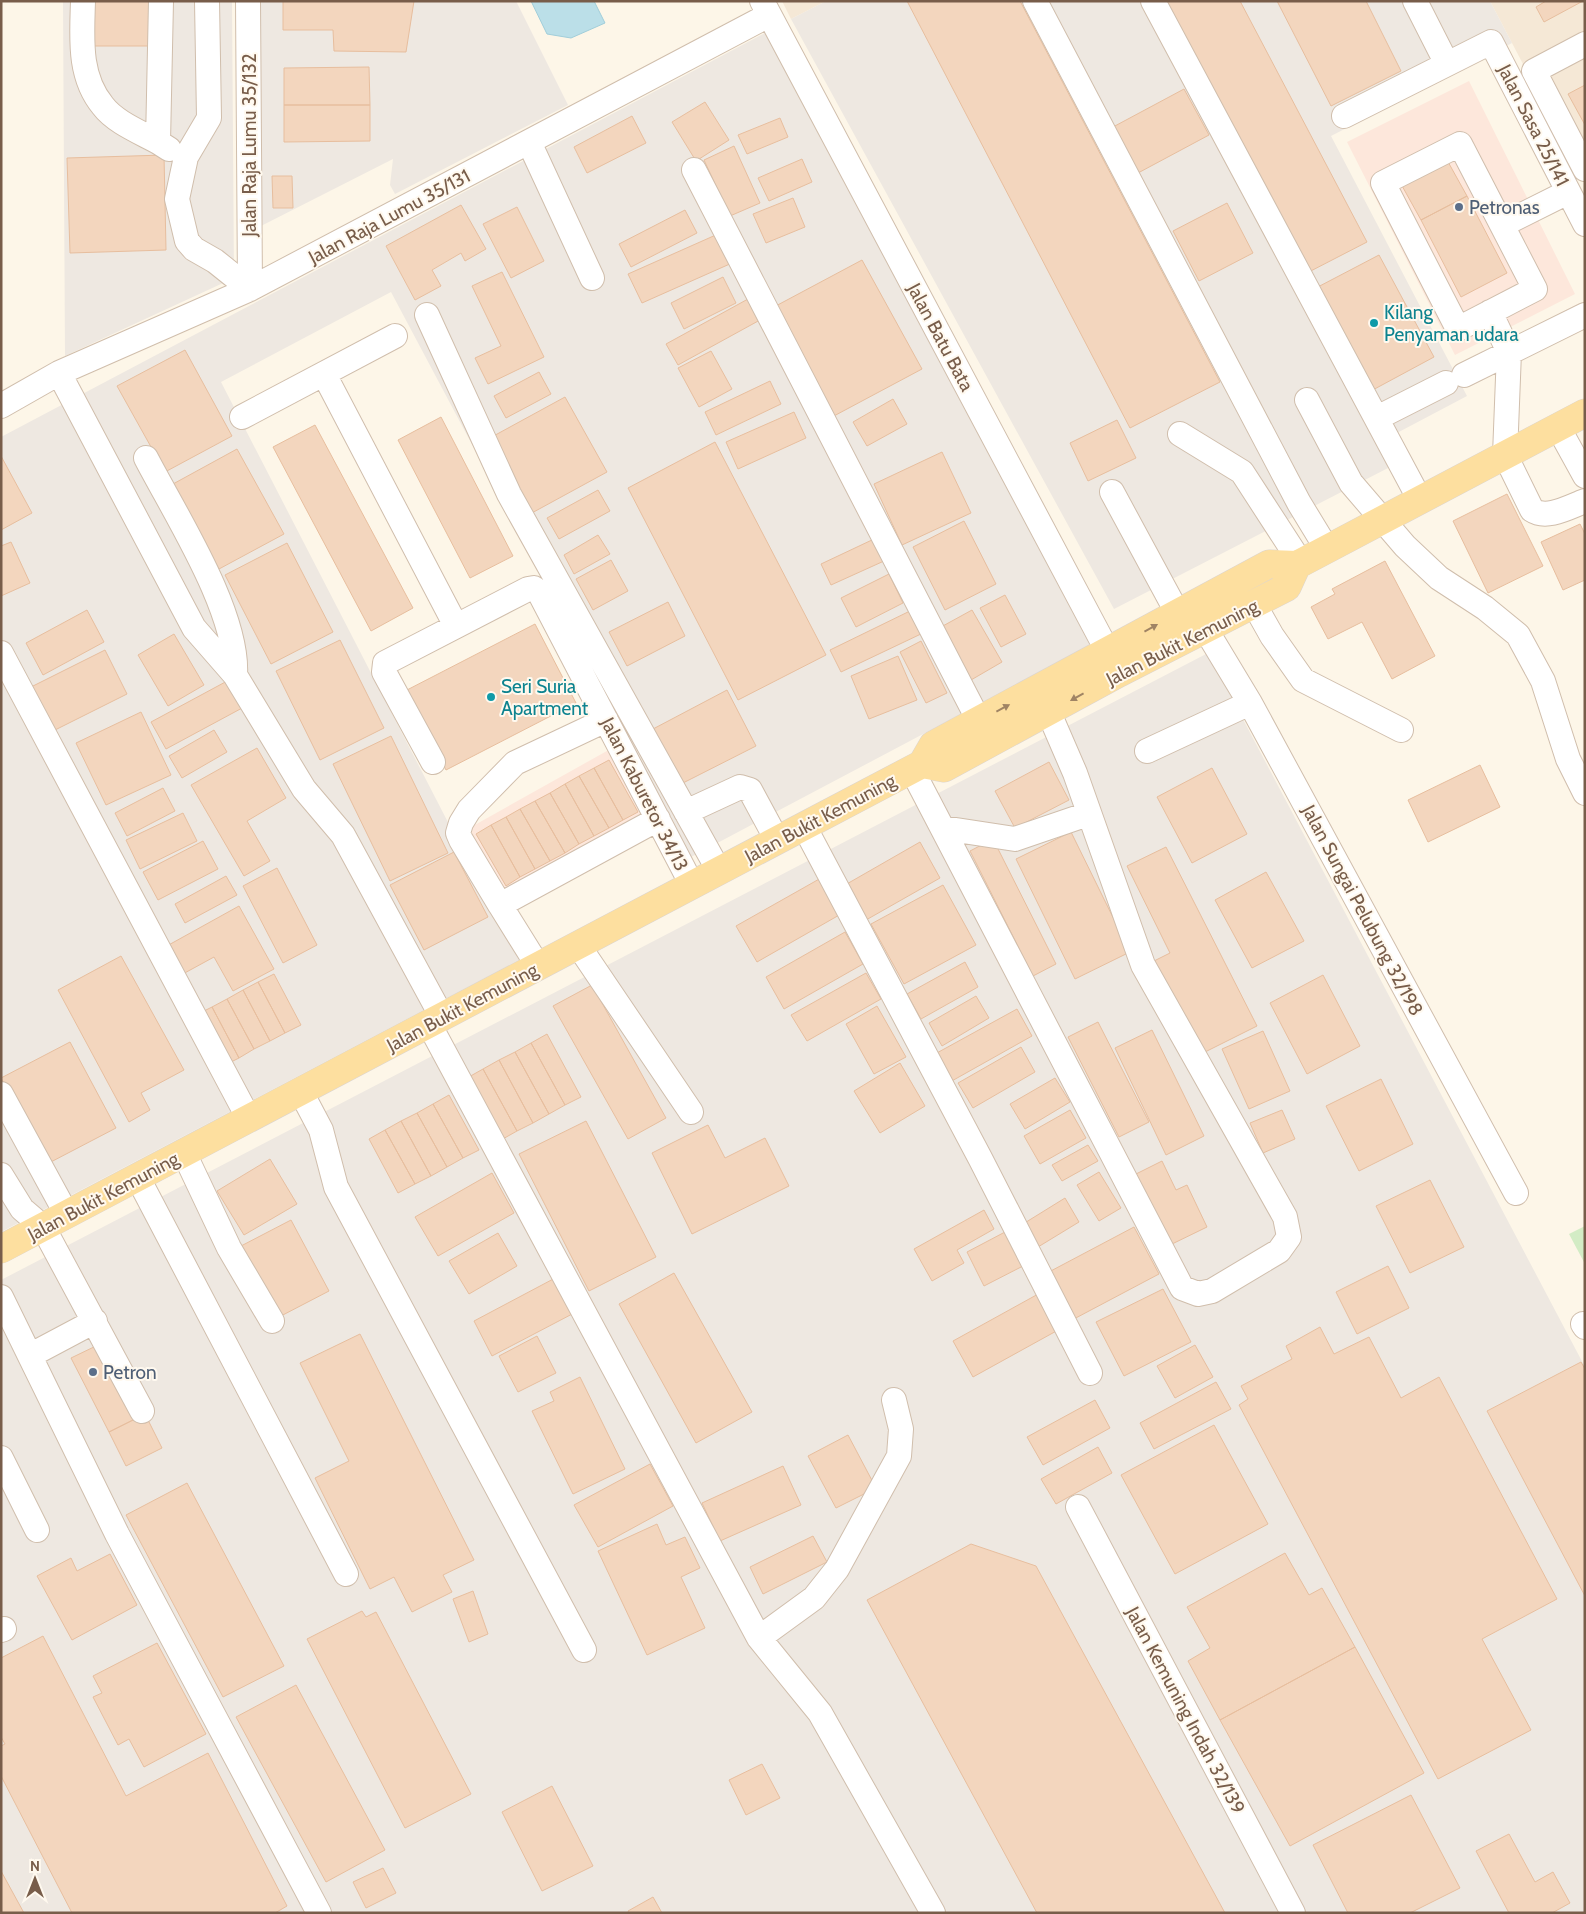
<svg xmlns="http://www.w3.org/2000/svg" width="1586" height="1914" font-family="Cabin,sans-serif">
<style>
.residential{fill:#f5e8d6}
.commercial{fill:#fde7db}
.industrial{fill:#eee8e1}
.green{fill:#d3ecc5}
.water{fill:#bbdfe8;stroke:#a1ceda}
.building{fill:#f3d6be;stroke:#e7be9e}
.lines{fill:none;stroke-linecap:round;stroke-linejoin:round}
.minor-casing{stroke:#d0beac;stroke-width:26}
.major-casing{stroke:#dcd5d0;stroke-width:29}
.minor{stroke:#fff;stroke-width:24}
.major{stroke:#fddf9f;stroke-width:28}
.oneway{fill:#a08464}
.service-dot{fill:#5c6f8a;stroke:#fff9ef;stroke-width:2}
.culture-dot{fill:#0f9aa8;stroke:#fff9ef;stroke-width:2}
.labels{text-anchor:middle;stroke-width:4;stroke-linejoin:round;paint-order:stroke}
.street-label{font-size:19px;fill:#785d4a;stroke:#fff9ef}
.service-label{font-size:19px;fill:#4e5e75;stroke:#fff9ef;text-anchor:start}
.culture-label{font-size:19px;fill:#0d838f;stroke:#fff9ef;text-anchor:start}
</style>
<rect width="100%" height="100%" fill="#fdf6e8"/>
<path class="residential" d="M 782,1 L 826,1 L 791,19 Z
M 1490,1 L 1585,1 L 1585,183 L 1512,43 Z"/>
<path class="commercial" d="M 1469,81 L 1575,294 L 1455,355 L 1347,142 Z
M 614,747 L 650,818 L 502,899 L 464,831 Z"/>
<path class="industrial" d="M 63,1 L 232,1 L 234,278 L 65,356 Z
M 258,1 L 516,1 L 568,105 L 395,194 L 390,185 L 393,159 L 259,227 Z
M 826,1 L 1490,1 L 1512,43 L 1331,136 L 1467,396 L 1378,443 L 1390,467 L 1114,609 L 791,19 Z
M 765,33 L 1091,645 L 691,857 L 391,292 L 221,382 L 519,960 L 1,1232 L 1,437 Z
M 1208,653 L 1585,1367 L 1585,1913 L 1,1913 L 1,1280 Z"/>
<path class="green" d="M 1585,1226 L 1585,1264 L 1569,1234 Z"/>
<path class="water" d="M 531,1 L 594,1 L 605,23 L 571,38 L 547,34 Z"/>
<path class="building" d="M 87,1 L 158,1 L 158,46 L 87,46 Z
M 283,1 L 414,1 L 406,52 L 334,51 L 333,30 L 283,30 Z
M 907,1 L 1020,1 L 1220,382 L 1130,428 Z
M 1159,1 L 1240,1 L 1367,242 L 1303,275 Z
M 1277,1 L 1366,1 L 1401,71 L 1331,106 Z
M 1546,1 L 1583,1 L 1544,22 L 1536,7 Z
M 369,67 L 370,105 L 284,105 L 284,68 Z
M 1585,85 L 1585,125 L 1568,94 Z
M 1184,89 L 1209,135 L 1138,173 L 1113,127 Z
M 705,102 L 729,140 L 696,161 L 672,122 Z
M 284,105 L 370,105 L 370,141 L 284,142 Z
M 632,116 L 646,143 L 587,173 L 574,147 Z
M 780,118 L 788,137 L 747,154 L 738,135 Z
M 734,146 L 760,203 L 730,216 L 704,160 Z
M 164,155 L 166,250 L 70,253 L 67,158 Z
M 802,159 L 812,182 L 769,201 L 758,178 Z
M 1447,160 L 1467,196 L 1421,220 L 1401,184 Z
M 272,176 L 292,176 L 293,208 L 273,208 Z
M 1467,196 L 1507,273 L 1461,297 L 1421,220 Z
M 793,198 L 805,227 L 766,243 L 753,214 Z
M 1227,203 L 1253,253 L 1199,281 L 1173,231 Z
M 461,205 L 486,249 L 465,261 L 461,253 L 432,270 L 441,286 L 415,300 L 386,246 Z
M 517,207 L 544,261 L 511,278 L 483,224 Z
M 685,210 L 697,233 L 631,267 L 619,244 Z
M 718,234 L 732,263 L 642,303 L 628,274 Z
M 1379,255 L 1434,357 L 1369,392 L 1314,289 Z
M 862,260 L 922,369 L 832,417 L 772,308 Z
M 502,272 L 544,357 L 488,384 L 475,358 L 501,346 L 472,286 Z
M 723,277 L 736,303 L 684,329 L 671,303 Z
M 748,299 L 760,320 L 678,365 L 666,344 Z
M 185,350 L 232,436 L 165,472 L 117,386 Z
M 711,351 L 732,389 L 699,407 L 678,368 Z
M 539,372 L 551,394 L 506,418 L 494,396 Z
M 770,381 L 781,404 L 716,435 L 705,412 Z
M 565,397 L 607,472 L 530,514 L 488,439 Z
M 893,399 L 907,424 L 867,446 L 853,422 Z
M 794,412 L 806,438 L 738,469 L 726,442 Z
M 441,417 L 513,556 L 470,578 L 398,440 Z
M 1117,420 L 1136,458 L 1088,481 L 1070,443 Z
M 315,425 L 413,608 L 371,631 L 273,447 Z
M 715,442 L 826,655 L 738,700 L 628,488 Z
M 237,449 L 284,534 L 219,569 L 173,484 Z
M 942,452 L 971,513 L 902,545 L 874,484 Z
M 1,456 L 32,513 L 1,530 Z
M 598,490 L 610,511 L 559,539 L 547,518 Z
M 1507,494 L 1543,566 L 1488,593 L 1453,521 Z
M 964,521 L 996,584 L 945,610 L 913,547 Z
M 1580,524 L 1585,534 L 1585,580 L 1563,590 L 1541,542 Z
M 598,535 L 610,554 L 574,574 L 564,555 Z
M 874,539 L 884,561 L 831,585 L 821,564 Z
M 11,542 L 30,583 L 1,596 L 1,546 Z
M 287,543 L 333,632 L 271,664 L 225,575 Z
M 611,560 L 628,591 L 593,610 L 576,579 Z
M 1385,561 L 1435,656 L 1392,679 L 1362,622 L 1328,639 L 1311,607 L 1335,594 L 1332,589 Z
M 889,574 L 903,603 L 856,627 L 841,598 Z
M 1005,595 L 1026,634 L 1001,647 L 980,608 Z
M 668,602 L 685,636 L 627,666 L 609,632 Z
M 87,610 L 104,642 L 43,675 L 26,643 Z
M 912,610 L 923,633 L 841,672 L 830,650 Z
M 972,610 L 1002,662 L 971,680 L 941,627 Z
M 535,624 L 576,703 L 446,770 L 405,691 Z
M 174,634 L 204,685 L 168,706 L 138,655 Z
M 340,640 L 384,728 L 320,760 L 276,671 Z
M 921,641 L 947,693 L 926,703 L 900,652 Z
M 105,650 L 127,694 L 53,731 L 31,687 Z
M 898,656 L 917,700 L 869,719 L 851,676 Z
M 229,680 L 244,707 L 166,749 L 151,722 Z
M 727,690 L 756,746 L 681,784 L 653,729 Z
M 141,712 L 171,775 L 106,805 L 76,743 Z
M 214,730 L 227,752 L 182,778 L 169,756 Z
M 391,736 L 448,853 L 390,881 L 333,764 Z
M 257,748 L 286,798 L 247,821 L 270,861 L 244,876 L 191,785 Z
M 609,760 L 638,812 L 623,820 L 594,768 Z
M 1049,762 L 1069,800 L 1015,828 L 995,791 Z
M 1480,765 L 1500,807 L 1428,842 L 1408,800 Z
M 594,768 L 623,820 L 609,828 L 579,776 Z
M 1212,768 L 1247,834 L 1192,863 L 1157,797 Z
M 579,776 L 609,828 L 594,836 L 565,784 Z
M 565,784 L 594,836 L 579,844 L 550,793 Z
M 163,788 L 175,811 L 127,836 L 115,813 Z
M 550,793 L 579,844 L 565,853 L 535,801 Z
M 535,801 L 565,853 L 550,861 L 520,809 Z
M 520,809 L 550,861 L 535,869 L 506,817 Z
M 183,813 L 197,841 L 140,869 L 126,840 Z
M 506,817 L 535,869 L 520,877 L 491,825 Z
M 491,825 L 520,877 L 506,886 L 476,834 Z
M 1071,832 L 1130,952 L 1075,979 L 1016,859 Z
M 993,839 L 1056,964 L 1033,976 L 970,851 Z
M 203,841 L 218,869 L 158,900 L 143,872 Z
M 920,842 L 940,878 L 866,920 L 845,885 Z
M 1166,847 L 1257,1026 L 1199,1055 L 1152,962 L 1170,953 L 1127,866 Z
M 454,852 L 488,917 L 424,950 L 390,885 Z
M 277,868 L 317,945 L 283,963 L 243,886 Z
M 1266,872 L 1304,941 L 1252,968 L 1215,900 Z
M 226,876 L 237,895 L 185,923 L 175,904 Z
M 821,878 L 841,914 L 757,962 L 736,926 Z
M 943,885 L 976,945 L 904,984 L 871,924 Z
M 239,906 L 274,969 L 233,991 L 214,957 L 181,975 L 165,947 Z
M 845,932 L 863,964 L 784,1009 L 766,977 Z
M 121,956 L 184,1070 L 141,1093 L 150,1110 L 129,1122 L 58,990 Z
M 965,962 L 978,987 L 921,1019 L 907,994 Z
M 866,973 L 881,999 L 807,1041 L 791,1015 Z
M 274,974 L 301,1025 L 285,1033 L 258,982 Z
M 1323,975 L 1360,1046 L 1307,1074 L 1270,1003 Z
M 258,982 L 285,1033 L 270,1041 L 243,990 Z
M 592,985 L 666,1118 L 628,1139 L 553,1006 Z
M 243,990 L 270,1041 L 254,1049 L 227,999 Z
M 976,996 L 989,1018 L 942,1046 L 929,1023 Z
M 227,999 L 254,1049 L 239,1058 L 212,1007 Z
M 877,1006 L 906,1057 L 874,1074 L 846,1024 Z
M 212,1007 L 239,1058 L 223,1066 L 196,1015 Z
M 1017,1009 L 1032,1036 L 950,1082 L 935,1054 Z
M 1098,1022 L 1149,1122 L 1119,1137 L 1068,1037 Z
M 1152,1030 L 1204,1136 L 1166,1155 L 1115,1048 Z
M 1263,1031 L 1290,1091 L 1249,1109 L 1222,1049 Z
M 547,1034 L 581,1097 L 565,1105 L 531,1043 Z
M 70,1042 L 116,1128 L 47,1164 L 1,1078 Z
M 531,1043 L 565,1105 L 549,1114 L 515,1052 Z
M 1021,1047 L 1035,1072 L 973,1108 L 958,1083 Z
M 515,1052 L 549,1114 L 533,1123 L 499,1060 Z
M 499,1060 L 533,1123 L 517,1131 L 483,1069 Z
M 900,1063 L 925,1106 L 880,1133 L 854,1091 Z
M 483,1069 L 517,1131 L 501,1140 L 467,1078 Z
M 1055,1078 L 1070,1102 L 1025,1129 L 1010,1104 Z
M 1381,1079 L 1413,1144 L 1359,1171 L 1326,1106 Z
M 449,1095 L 479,1150 L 463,1158 L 433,1104 Z
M 433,1104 L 463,1158 L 447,1167 L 417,1113 Z
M 1070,1110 L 1086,1138 L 1040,1164 L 1024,1136 Z
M 1282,1110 L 1295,1139 L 1263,1153 L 1250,1123 Z
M 417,1113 L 447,1167 L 431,1176 L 401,1121 Z
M 401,1121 L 431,1176 L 415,1184 L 385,1130 Z
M 586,1121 L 656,1257 L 589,1291 L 519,1154 Z
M 708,1125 L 725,1158 L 765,1138 L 789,1186 L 692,1234 L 652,1153 Z
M 385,1130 L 415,1184 L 398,1193 L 369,1139 Z
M 1088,1145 L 1098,1161 L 1062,1181 L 1052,1165 Z
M 270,1159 L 297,1204 L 244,1235 L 217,1191 Z
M 1162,1161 L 1176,1190 L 1187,1185 L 1207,1227 L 1170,1245 L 1136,1174 Z
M 1099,1172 L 1121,1208 L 1099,1221 L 1077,1185 Z
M 492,1173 L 514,1213 L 438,1256 L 415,1217 Z
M 1430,1180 L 1464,1247 L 1410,1273 L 1376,1206 Z
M 1065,1198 L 1079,1222 L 1038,1247 L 1023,1224 Z
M 984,1210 L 994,1229 L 957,1250 L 964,1263 L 932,1281 L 914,1249 Z
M 291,1220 L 329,1291 L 279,1317 L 241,1246 Z
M 1134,1227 L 1159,1274 L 1072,1320 L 1047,1273 Z
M 1005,1232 L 1023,1266 L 984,1286 L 967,1252 Z
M 498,1233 L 517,1266 L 469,1294 L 449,1261 Z
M 1388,1266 L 1409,1308 L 1357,1334 L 1336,1292 Z
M 674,1273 L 752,1412 L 696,1443 L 619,1304 Z
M 557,1277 L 576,1312 L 492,1356 L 474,1321 Z
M 1163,1289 L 1191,1342 L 1124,1376 L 1096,1322 Z
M 1040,1293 L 1060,1329 L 973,1377 L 953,1341 Z
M 1320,1327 L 1334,1354 L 1369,1337 L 1401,1398 L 1439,1377 L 1557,1599 L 1482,1639 L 1531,1730 L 1438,1779 L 1239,1405 L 1248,1399 L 1241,1386 L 1292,1359 L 1286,1346 Z
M 360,1334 L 474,1560 L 443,1575 L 452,1592 L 412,1612 L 394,1577 L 370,1589 L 315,1478 L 349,1461 L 300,1363 Z
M 537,1336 L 556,1373 L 518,1392 L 499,1356 Z
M 98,1345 L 135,1419 L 109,1432 L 71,1358 Z
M 1195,1345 L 1213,1377 L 1175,1398 L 1157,1366 Z
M 1581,1362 L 1585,1369 L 1585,1596 L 1487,1411 Z
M 580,1377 L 625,1469 L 573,1494 L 532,1411 L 554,1401 L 550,1392 Z
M 1216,1382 L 1231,1409 L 1154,1449 L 1140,1423 Z
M 1095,1400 L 1110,1428 L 1043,1465 L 1027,1437 Z
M 145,1414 L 162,1448 L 126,1466 L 109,1432 Z
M 1214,1425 L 1268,1524 L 1175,1574 L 1121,1475 Z
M 848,1435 L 876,1488 L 836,1508 L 808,1456 Z
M 1098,1447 L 1112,1473 L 1056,1504 L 1041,1479 Z
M 650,1464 L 673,1506 L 598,1547 L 574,1505 Z
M 783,1466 L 801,1505 L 720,1541 L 702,1503 Z
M 187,1483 L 284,1666 L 223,1697 L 126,1515 Z
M 657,1524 L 666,1545 L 685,1537 L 700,1568 L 681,1577 L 705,1628 L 647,1655 L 598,1551 Z
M 813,1536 L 827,1562 L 763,1594 L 750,1567 Z
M 971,1544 L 1036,1566 L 1225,1913 L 1037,1913 L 867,1600 Z
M 1285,1553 L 1309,1595 L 1322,1588 L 1355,1647 L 1220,1720 L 1188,1661 L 1210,1648 L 1187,1607 Z
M 110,1554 L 137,1605 L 72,1640 L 37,1576 L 71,1558 L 77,1571 Z
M 473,1591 L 488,1634 L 469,1642 L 453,1599 Z
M 362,1611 L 366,1617 L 376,1612 L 471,1794 L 405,1828 L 307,1639 Z
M 43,1636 L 126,1796 L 208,1753 L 287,1906 L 275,1913 L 72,1913 L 1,1776 L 1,1746 L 5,1744 L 1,1737 L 1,1658 Z
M 157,1643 L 206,1734 L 144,1767 L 129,1739 L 118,1745 L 93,1697 L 102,1693 L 93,1676 Z
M 1355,1647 L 1424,1773 L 1290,1846 L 1220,1720 Z
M 296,1685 L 385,1850 L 326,1882 L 236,1717 Z
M 762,1764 L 780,1798 L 746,1815 L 729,1780 Z
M 552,1786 L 593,1866 L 542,1891 L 502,1812 Z
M 1411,1795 L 1460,1888 L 1410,1913 L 1348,1913 L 1313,1845 Z
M 1509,1834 L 1535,1882 L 1553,1872 L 1570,1903 L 1552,1913 L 1509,1913 L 1476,1851 Z
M 383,1868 L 396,1893 L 366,1908 L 353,1882 Z
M 1,1871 L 24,1913 L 1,1913 Z
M 653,1897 L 662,1913 L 629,1913 L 628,1911 Z"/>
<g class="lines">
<defs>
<path id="minor" d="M 83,1 C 82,37 78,76 103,106 C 115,122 140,132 158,142
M 161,1 L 158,142 L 169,149
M 207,1 L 209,118 L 186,157 L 177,199 L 187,241 L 194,249 L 215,261 L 250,289
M 248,1 L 250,289
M 762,1 L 1116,667
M 1035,1 L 1299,503 L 1327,549
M 1153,1 L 1420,500
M 1415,1 L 1447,64
M 1585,44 L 1534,71 L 1585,169
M 1344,116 L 1491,42 L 1585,224
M 529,142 L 592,278
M 1460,144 L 1535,289 L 1458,329 L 1383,183 Z
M 694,170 L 979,721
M 1502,225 L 1568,192
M 1490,312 L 1509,352 L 1505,455 L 1532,510 C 1547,520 1569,507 1585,501
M 427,315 L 509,494 L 719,871
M 59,373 L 194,628 L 235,675 L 304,789 L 343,835 L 442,1017
M 324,374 L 456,626
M 1464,375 L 1585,315
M 1307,400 L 1351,483 L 1405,546 L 1439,578 L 1485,608 L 1518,635 L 1543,681 L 1568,759 L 1585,793
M 1,406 L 59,373 L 250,289 L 769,15
M 242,417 L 395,336
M 1377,418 L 1446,383
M 1558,427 L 1585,476
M 1180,434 L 1242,472 L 1301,563
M 146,458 C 175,514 239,613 235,675
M 1112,492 L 1178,614
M 1254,604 L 1272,636 L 1303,680 L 1401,730
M 1206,630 L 1250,703 L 1516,1193
M 1,653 L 249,1119
M 1147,751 L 1250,703
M 433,762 L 384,672 L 385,663 L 528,589 L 534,588 L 539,592 L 692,885
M 912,770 L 1182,1288 L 1198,1294 L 1212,1291 L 1279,1251 L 1289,1237 L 1285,1217 L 1143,965 L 1075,773 L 1049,713
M 686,812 L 740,787 L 750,790 L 777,840
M 804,826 L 980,1158 L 1090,1373
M 943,828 L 1015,839 L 1088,814
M 500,905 L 461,840 L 458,833 L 461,823 L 469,810 L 515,763 L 606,720
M 578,945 L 691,1112
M 538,966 L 500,905 L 658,819
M 429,1024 L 759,1638 L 820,1713 L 933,1913
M 301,1092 L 321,1130 L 336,1187 L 584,1650
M 1,1094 L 67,1215
M 184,1153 L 229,1248 L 272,1321
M 1,1175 L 22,1209 L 43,1227 L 142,1411
M 138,1178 L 346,1574
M 1,1297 L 117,1534 L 319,1913
M 1583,1324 L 1585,1327
M 31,1355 L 95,1321
M 1,1458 L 37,1530
M 1078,1507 L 1293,1913
M 1,1630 L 4,1629
M 759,1638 L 814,1598 L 837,1569 L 899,1456 L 901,1429 L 894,1400"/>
<path id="major" d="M 922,764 L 944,768 L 1119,673 L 1287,587 L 1297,565
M 1,1249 L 922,764 L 933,745 L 1269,564 L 1297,565 L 1585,413"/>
</defs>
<use href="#minor" class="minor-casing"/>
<use href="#major" class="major-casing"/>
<use href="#minor" class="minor"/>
<use href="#major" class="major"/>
</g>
<defs><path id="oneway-solid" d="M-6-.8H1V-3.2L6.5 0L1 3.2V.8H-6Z" transform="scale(1.25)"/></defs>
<g class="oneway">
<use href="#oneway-solid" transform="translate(1151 628) rotate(-29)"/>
<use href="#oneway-solid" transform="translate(1077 697) rotate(151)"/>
<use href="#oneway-solid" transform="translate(1003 708) rotate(-28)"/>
</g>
<g class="service-dot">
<circle cx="1459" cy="207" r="5"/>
<circle cx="93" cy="1372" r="5"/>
</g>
<g class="culture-dot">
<circle cx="1374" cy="323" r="5"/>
<circle cx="491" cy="697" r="5"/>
</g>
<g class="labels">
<g class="street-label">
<text transform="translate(1534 125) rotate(63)" y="7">Jalan Sasa 25/141</text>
<text transform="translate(249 145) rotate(-90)" y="7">Jalan Raja Lumu 35/132</text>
<text transform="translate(389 216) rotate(-28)" y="7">Jalan Raja Lumu 35/131</text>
<text transform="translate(941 337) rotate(62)" y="7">Jalan Batu Bata</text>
<text transform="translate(1182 642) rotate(-27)" y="7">Jalan Bukit Kemuning</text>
<text transform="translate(645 794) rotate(63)" y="7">Jalan Kaburetor 34/13</text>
<text transform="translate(820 818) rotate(-28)" y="7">Jalan Bukit Kemuning</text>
<text transform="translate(1363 910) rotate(62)" y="7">Jalan Sungai Pelubung 32/198</text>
<text transform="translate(462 1007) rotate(-28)" y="7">Jalan Bukit Kemuning</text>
<text transform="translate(103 1196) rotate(-28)" y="7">Jalan Bukit Kemuning</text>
<text transform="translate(1186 1710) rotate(62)" y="7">Jalan Kemuning Indah 32/139</text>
</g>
<g class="service-label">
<text x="1469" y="214">Petronas</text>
<text x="103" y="1379">Petron</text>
</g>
<g class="culture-label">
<text x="1384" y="319">Kilang<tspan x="1384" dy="22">Penyaman udara</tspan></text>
<text x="501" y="693">Seri Suria<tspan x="501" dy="22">Apartment</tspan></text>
</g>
</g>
<rect width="1586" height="1914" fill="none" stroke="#785d4a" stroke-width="5"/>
<g transform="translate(35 1879)" stroke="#fff9ef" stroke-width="4" paint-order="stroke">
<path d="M0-4L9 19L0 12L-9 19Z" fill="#785d4a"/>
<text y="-8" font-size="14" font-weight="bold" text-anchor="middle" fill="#785d4a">N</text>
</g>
</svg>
